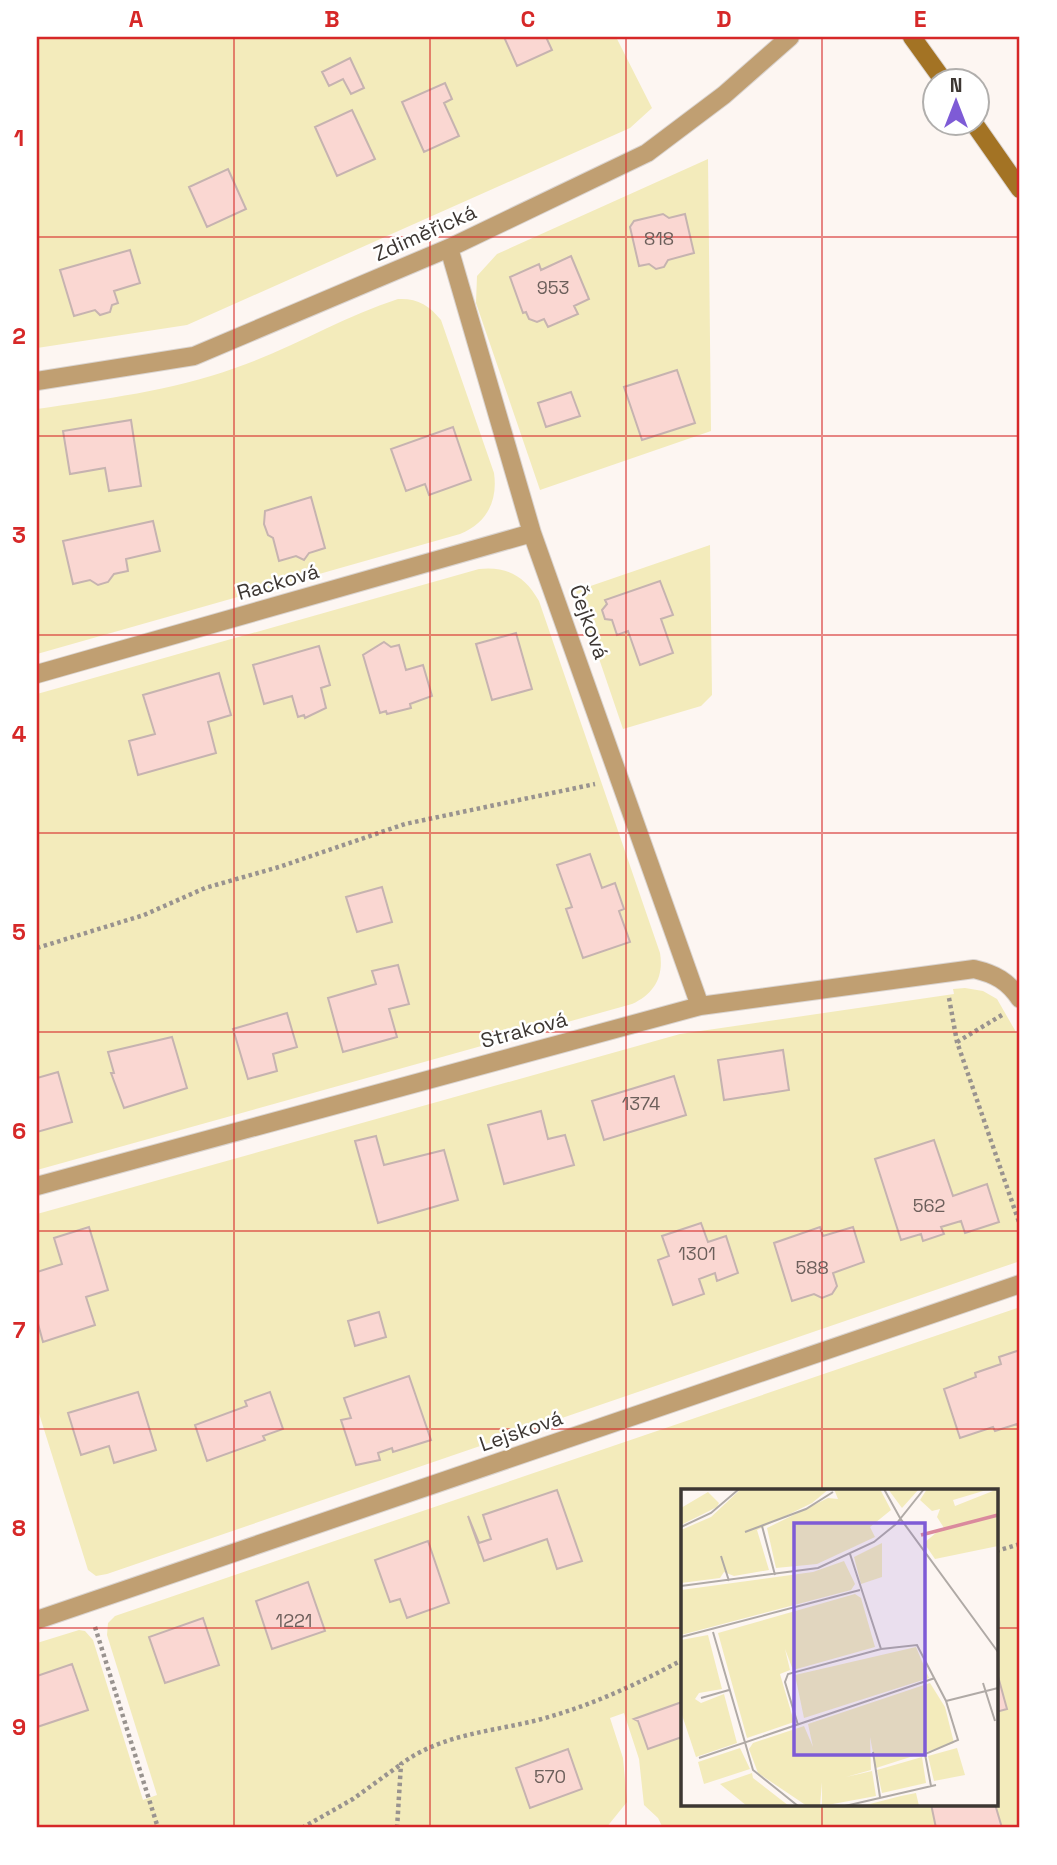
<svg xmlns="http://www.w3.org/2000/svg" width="1057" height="1865" font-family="'Space Grotesk',sans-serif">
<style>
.green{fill:#f3ebbb;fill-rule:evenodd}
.building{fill:#fad7d2;stroke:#c6b3b0;stroke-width:2}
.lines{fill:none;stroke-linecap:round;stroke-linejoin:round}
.street-casing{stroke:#dad4d0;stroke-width:20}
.secondary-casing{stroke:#dad4d0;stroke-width:20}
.path{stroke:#99938f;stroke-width:4.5;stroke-dasharray:3.5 3.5;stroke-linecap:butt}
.street{stroke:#c09f72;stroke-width:18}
.secondary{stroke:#a37324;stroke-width:18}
.grid{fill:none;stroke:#d62828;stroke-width:2;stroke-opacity:0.55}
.labels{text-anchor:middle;stroke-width:5;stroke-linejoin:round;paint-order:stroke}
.number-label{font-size:18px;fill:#6c5f5b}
.street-label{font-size:21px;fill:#3d3733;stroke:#fff}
.inset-river{fill:none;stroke:#da8a9d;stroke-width:3.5}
.inset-road{fill:none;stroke:#b0aaa6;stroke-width:2}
.view{fill:#7e5bd6;fill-opacity:0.15;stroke:#7e5bd6;stroke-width:3.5}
.inset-edge{fill:none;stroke:#3d3733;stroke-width:3.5}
.neatline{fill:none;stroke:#d62828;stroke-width:2.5}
.grid-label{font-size:23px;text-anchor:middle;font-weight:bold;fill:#d62828}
</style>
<rect width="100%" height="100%" fill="#fdf6f2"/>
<path class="green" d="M 37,37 L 616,37 L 652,108 L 630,128 L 187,325 L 37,348 Z
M 708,159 L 711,431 L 540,490 L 476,303 L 477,276 L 497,254 Z
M 398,299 C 417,298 429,305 441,320 L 494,473 C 498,501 487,523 460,534 L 37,654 L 37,409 C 104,399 171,391 235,368 C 291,349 342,317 398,299 Z
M 710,545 L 712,695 L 701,706 L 623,729 L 576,591 Z
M 479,569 C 507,566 525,576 539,601 L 660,953 C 664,977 654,994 632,1004 L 37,1170 L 37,694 Z
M 965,988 L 983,991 L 997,999 L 1020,1039 L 1020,1261 L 107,1574 L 96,1576 L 88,1570 L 37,1407 L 37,1214 L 680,1034 L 954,994 L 953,989 Z
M 1020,1307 L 1020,1828 L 663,1828 L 658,1818 L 644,1805 L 639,1759 L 624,1713 L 610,1718 L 623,1758 L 627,1802 L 606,1828 L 37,1828 L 37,1643 L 79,1630 L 85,1631 L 93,1640 L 143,1800 L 157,1795 L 107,1635 L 108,1623 L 115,1616 ZM 682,1490 L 996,1490 L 996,1804 L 682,1804 Z"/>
<path class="building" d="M 504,37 L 546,37 L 552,50 L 517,66 Z
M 350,58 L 364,88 L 351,94 L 343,79 L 329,86 L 322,72 Z
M 445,83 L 452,99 L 444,103 L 459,136 L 424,152 L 402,102 Z
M 352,110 L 375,159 L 337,176 L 315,127 Z
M 228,169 L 246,209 L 207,227 L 189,187 Z
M 663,214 L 669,218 L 685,214 L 694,253 L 668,260 L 664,267 L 656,269 L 649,264 L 639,266 L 630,227 L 634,221 Z
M 130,250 L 140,283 L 114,291 L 118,303 L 112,305 L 110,312 L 100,315 L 95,310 L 74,316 L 60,270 Z
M 571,256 L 589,299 L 574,306 L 578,314 L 548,327 L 544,319 L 537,322 L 529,319 L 526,312 L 523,313 L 510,277 L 539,264 L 541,270 Z
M 677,370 L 695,423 L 642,440 L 624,387 Z
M 571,392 L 580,416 L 546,427 L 538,403 Z
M 131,420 L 141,486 L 109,491 L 105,468 L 70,474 L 63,431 Z
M 453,427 L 471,480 L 429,495 L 425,484 L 406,491 L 391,449 Z
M 311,497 L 325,548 L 309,553 L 304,560 L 296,556 L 279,561 L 273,538 L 268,535 L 264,524 L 265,511 Z
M 153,521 L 160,551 L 126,559 L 128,571 L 114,574 L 108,582 L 98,585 L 90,580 L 73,584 L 63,541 Z
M 660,581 L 673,615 L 661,619 L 673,653 L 640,665 L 628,631 L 617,635 L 612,620 L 605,619 L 602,610 L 607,604 L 605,600 Z
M 516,633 L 532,689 L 492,700 L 476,644 Z
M 384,642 L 391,647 L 399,645 L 406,670 L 423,665 L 432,696 L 410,704 L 411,708 L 387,714 L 386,711 L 380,713 L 363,655 Z
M 319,646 L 330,685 L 321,688 L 326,708 L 305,718 L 304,715 L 298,717 L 292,696 L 264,704 L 253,665 Z
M 219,673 L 231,715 L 208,722 L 216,753 L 138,775 L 129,741 L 155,734 L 143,695 Z
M 590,854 L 602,888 L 615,883 L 624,909 L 619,911 L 630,942 L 583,958 L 566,909 L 572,907 L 557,865 Z
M 382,887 L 392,922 L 357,932 L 346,897 Z
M 398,965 L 409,1004 L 389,1009 L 397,1037 L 343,1052 L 328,998 L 376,984 L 372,971 Z
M 287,1013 L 297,1047 L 273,1054 L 277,1071 L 248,1079 L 233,1029 Z
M 172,1037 L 187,1088 L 124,1108 L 111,1073 L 114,1073 L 108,1052 Z
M 783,1050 L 789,1090 L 724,1100 L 718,1060 Z
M 58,1072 L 72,1122 L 37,1132 L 37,1078 Z
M 674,1076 L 686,1115 L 604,1140 L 592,1101 Z
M 541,1111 L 548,1139 L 565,1135 L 574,1165 L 504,1184 L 488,1125 Z
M 376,1136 L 384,1165 L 444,1150 L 458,1200 L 378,1223 L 355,1141 Z
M 934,1140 L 953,1196 L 987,1184 L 999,1222 L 965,1233 L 961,1221 L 941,1227 L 944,1234 L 923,1241 L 921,1234 L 901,1240 L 875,1159 Z
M 701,1223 L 708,1242 L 726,1236 L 738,1273 L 717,1281 L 715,1273 L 699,1279 L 704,1294 L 673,1305 L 658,1260 L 669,1256 L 662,1236 Z
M 89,1227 L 108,1290 L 86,1297 L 95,1325 L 43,1342 L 37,1320 L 37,1272 L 62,1264 L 54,1238 Z
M 820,1227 L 823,1236 L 853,1227 L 864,1262 L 833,1273 L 837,1286 L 832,1294 L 822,1298 L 814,1294 L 792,1301 L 774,1243 Z
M 379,1312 L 386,1337 L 355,1346 L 348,1321 Z
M 1020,1350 L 1020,1430 L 1017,1424 L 995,1431 L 993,1427 L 960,1438 L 944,1389 L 976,1377 L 975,1373 L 1001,1364 L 999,1357 Z
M 409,1376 L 431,1440 L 393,1452 L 392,1448 L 378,1453 L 380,1460 L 356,1465 L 341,1420 L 351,1418 L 344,1398 Z
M 138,1392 L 156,1450 L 114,1463 L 109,1446 L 81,1455 L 68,1413 Z
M 270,1392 L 283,1429 L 263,1436 L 265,1440 L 207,1461 L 195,1425 L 247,1406 L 245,1401 Z
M 557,1490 L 582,1561 L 557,1569 L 547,1539 L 484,1561 L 468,1516 L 479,1543 L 491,1539 L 483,1515 Z
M 428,1541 L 449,1603 L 407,1618 L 400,1599 L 390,1602 L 375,1560 Z
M 308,1582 L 325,1631 L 272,1649 L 256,1601 Z
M 203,1618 L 219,1665 L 165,1683 L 149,1637 Z
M 72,1664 L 88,1710 L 37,1727 L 37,1676 Z
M 996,1669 L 1007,1709 L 996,1712 Z
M 682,1702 L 682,1737 L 648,1749 L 638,1721 L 634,1719 Z
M 568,1749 L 582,1789 L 530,1808 L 516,1768 Z
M 931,1804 L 995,1804 L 1002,1828 L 936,1828 Z"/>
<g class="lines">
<defs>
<path id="street" d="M 449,248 L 532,533 L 700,1006
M 37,381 L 194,356 L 449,248 L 647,153 L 724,95 L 790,37
M 37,674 L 532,533
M 37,1186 L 700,1006 L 974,969 C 995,974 1008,981 1020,999
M 37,1620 L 1020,1284"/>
<path id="secondary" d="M 912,37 L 943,80
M 973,122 L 1020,189"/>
</defs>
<use href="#street" class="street-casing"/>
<use href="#secondary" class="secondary-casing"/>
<path class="path" d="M 37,948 L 144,915 L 205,888 L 279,867 L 405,824 L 595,784
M 949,998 L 957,1042 L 1020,1225
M 957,1042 L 1002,1015
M 996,1551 L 1020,1544
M 95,1627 L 158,1828
M 302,1828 L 353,1799 L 400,1765
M 397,1828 L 401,1764 C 442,1734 490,1732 538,1720 C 590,1706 636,1685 682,1660"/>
<use href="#street" class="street"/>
<use href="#secondary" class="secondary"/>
</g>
<path class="grid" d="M 234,37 L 234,1828M 430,37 L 430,1828M 626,37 L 626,1828M 822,37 L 822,1490M 37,237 L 1020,237M 37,436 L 1020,436M 37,635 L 1020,635M 37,833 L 1020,833M 37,1032 L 1020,1032M 37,1231 L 1020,1231M 37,1429 L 1020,1429M 37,1628 L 682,1628M 996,1628 L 1020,1628M 822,1804 L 822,1828"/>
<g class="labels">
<g class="number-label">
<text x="659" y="245">818</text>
<text x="553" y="294">953</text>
<text x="641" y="1110">1374</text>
<text x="929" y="1212">562</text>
<text x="697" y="1260">1301</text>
<text x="812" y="1274">588</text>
<text x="294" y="1627">1221</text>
<text x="550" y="1783">570</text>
</g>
<g class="street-label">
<text transform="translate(425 233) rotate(-24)" y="7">Zdiměřická</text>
<text transform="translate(278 582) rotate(-16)" y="7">Racková</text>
<text transform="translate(589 622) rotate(70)" y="7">Čejková</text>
<text transform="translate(524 1030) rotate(-15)" y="7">Straková</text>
<text transform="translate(521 1431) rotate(-19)" y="7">Lejsková</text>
</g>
</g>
<g transform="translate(681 1489)">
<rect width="317" height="317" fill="#fdf6f2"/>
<path d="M 60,0 L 148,0 L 131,14 L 76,41 L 88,81 L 53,87 L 43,83 L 39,89 L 0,94 L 0,41 L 30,28 ZM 153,0 L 199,0 L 210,21 L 189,38 L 194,48 L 136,75 L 95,79 L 86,39 L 147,9 L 157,10 ZM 207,0 L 238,0 L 221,19 ZM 246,0 L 309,0 L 272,11 L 274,17 L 317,0 L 317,25 L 263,39 L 256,28 L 259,20 L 251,22 L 239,11 ZM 27,3 L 38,14 L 36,18 L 0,36 L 0,19 ZM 317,26 L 317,57 L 254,70 L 243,54 L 256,43 ZM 201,54 L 201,88 L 180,95 L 173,68 ZM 163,72 L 174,95 L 170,101 L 0,146 L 0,101 L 132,83 ZM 174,105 L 180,109 L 194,158 L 112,181 L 104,160 L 109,181 L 99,185 L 113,233 L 66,249 L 37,144 ZM 27,146 L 41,200 L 18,204 L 14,210 L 20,214 L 43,205 L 56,254 L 15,268 L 0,223 L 0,151 ZM 235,158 L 248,189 L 123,229 L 114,186 ZM 249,194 L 264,218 L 273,254 L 195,279 L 189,248 L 190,281 L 165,288 L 191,282 L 195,307 L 141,317 L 141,293 L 139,317 L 126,317 L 77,284 L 68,260 L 72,254 L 123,237 L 132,258 L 127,235 ZM 59,259 L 69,280 L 23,295 L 17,273 ZM 276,259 L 284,286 L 253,292 L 247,267 ZM 241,268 L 245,294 L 201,304 L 196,281 ZM 71,284 L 72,289 L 108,317 L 66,317 L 39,295 ZM 235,304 L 238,317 L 181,317 L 220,307 Z" fill="#f3ebbb"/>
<path class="inset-river" d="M 240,46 L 317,26"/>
<path class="inset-road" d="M 203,0 L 219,29 L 317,163M 81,37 L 94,86M 0,38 L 30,24 L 58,0M 64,43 L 125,20 L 152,3M 169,65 L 200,160M 40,67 L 48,92M 0,97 L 137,79 L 193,53 L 215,35 L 243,0M 32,143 L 72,281 L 117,317M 0,148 L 179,101M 302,194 L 314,232M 20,209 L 48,201M 265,212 L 317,199M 117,236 L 104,193 L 107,185 L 200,160 L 236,156 L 265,212 L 277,251 L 244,265 L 250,297M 192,263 L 199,308M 18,269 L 254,189M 164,317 L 255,296"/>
<path class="view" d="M 113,34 L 244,34 L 244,266 L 113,266 Z"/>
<rect width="317" height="317" class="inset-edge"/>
</g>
<rect width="1057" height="1865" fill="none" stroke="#ffffff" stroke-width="77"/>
<g transform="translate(956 102)"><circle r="33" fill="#ffffff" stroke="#b1afad" stroke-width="2"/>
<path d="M0-5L12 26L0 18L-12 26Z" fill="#7e5bd6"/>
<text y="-10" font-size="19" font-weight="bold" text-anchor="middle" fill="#3d3733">N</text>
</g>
<rect x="38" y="38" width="980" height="1788" class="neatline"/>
<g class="grid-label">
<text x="136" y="27">A</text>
<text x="332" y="27">B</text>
<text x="528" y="27">C</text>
<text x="724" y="27">D</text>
<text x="920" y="27">E</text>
<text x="19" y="146">1</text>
<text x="19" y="344">2</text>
<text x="19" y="543">3</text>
<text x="19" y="742">4</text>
<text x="19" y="940">5</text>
<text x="19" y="1139">6</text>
<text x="19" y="1338">7</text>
<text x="19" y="1536">8</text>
<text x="19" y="1735">9</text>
</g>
</svg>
